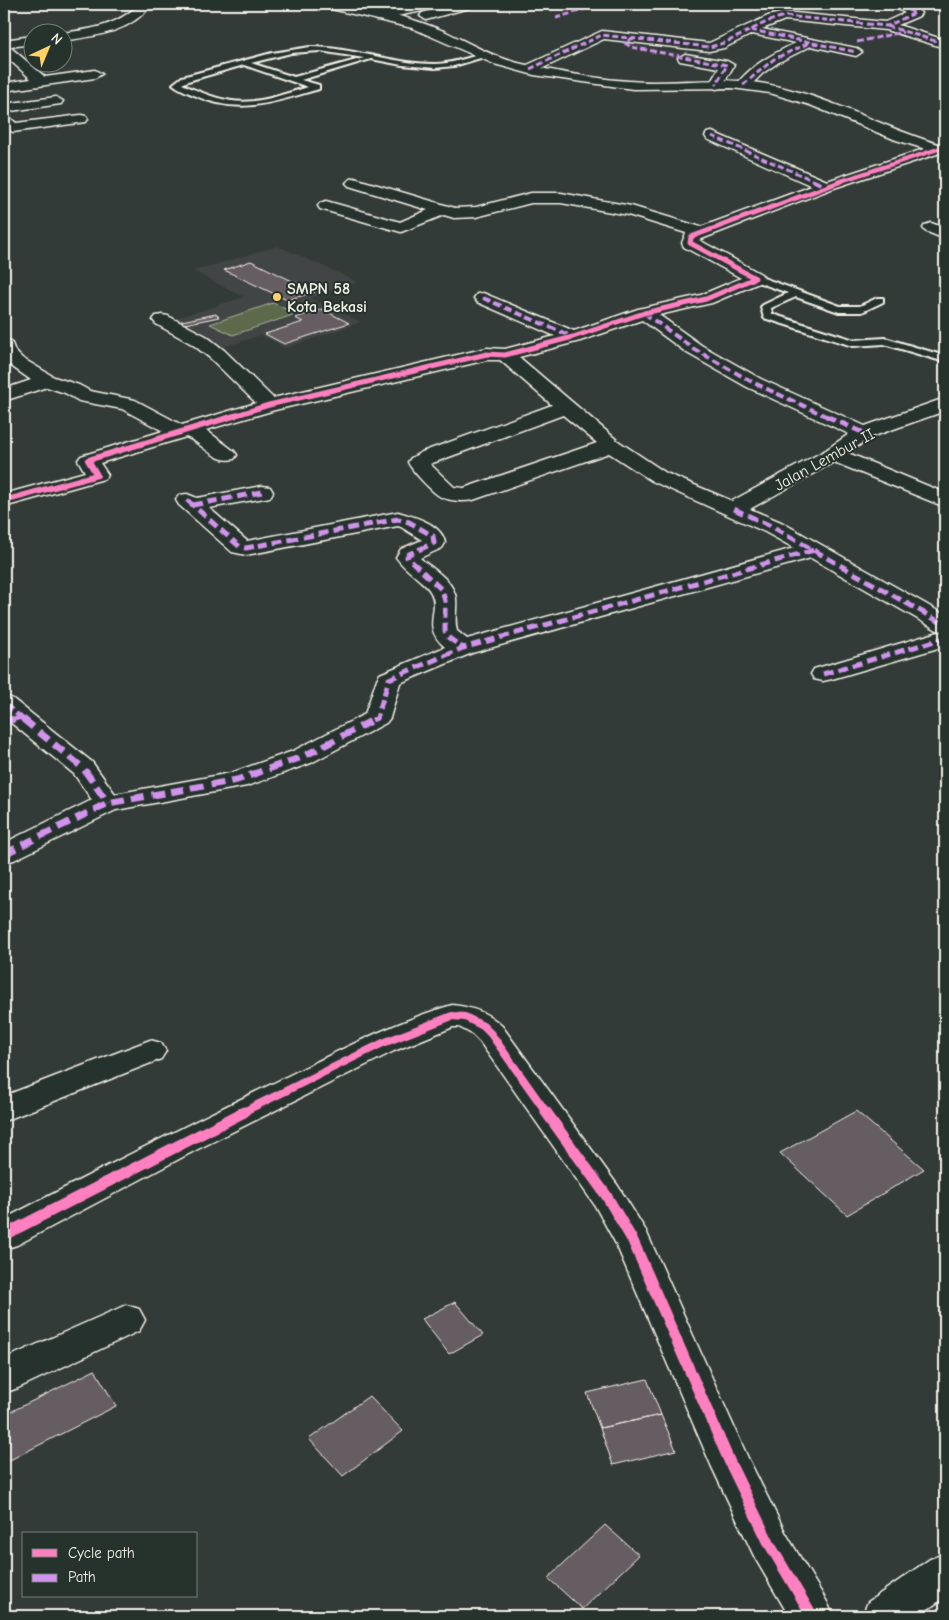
<svg xmlns="http://www.w3.org/2000/svg" width="949" height="1620" font-family="'Comic Neue',sans-serif">
<style>
.built{fill:#424545}
.green{fill:#5c6a4c;stroke:#a8ae9a}
.building{fill:#665d63;stroke:#f4f1e8}
.lines{fill:none;stroke-linecap:round;stroke-linejoin:round}
.service-casing{stroke:#f4f1e8;stroke-width:4}
.minor-casing{stroke:#f4f1e8;stroke-width:3}
.secondary-casing{stroke:#f4f1e8;stroke-width:3}
.service{fill:#26332d;fill-rule:evenodd}
.minor{fill:#26332d;fill-rule:evenodd}
.secondary{fill:#26332d;fill-rule:evenodd}
.quiet-far3{stroke:#d193ec;stroke-width:3;stroke-dasharray:6 3;stroke-linecap:butt}
.quiet-far2{stroke:#d193ec;stroke-width:4;stroke-dasharray:8 4;stroke-linecap:butt}
.quiet-far1{stroke:#d193ec;stroke-width:5;stroke-dasharray:10 5;stroke-linecap:butt}
.quiet{stroke:#d193ec;stroke-width:7;stroke-dasharray:13 7;stroke-linecap:butt}
.cycleway-far4-casing{stroke:#26332d;stroke-width:5}
.cycleway-far3-casing{stroke:#26332d;stroke-width:7}
.cycleway-far2-casing{stroke:#26332d;stroke-width:9}
.cycleway-far1-casing{stroke:#26332d;stroke-width:11}
.cycleway-casing{stroke:#26332d;stroke-width:14}
.cycleway-far4{stroke:#ff80c0;stroke-width:4}
.cycleway-far3{stroke:#ff80c0;stroke-width:5}
.cycleway-far2{stroke:#ff80c0;stroke-width:6}
.cycleway-far1{stroke:#ff80c0;stroke-width:8}
.cycleway{stroke:#ff80c0;stroke-width:11}
.poi-dot{fill:#ffd166;stroke:#26332d;stroke-width:2}
.labels{text-anchor:middle;stroke-width:4;stroke-linejoin:round;paint-order:stroke}
.far-poi-label{font-size:16px;font-weight:bold;fill:#f4f1e8;stroke:#26332d;text-anchor:start}
.far-street-label{font-size:16px;fill:#f4f1e8;stroke:#26332d}
</style>
<rect width="100%" height="100%" fill="#333b38"/>
<filter id="ink" filterUnits="userSpaceOnUse"><feTurbulence type="fractalNoise" baseFrequency=".02" numOctaves="2"/><feDisplacementMap in="SourceGraphic" scale="10" xChannelSelector="R" yChannelSelector="G"/><feConvolveMatrix kernelMatrix="1 2 1 2 8 2 1 2 1" color-interpolation-filters="sRGB"/></filter>
<g filter="url(#ink)">
<path class="built" d="M 278,246 L 358,282 L 310,298 L 361,322 L 286,348 L 261,335 L 220,348 L 168,321 L 244,297 L 193,271 Z"/>
<path class="green" d="M 273,303 L 296,314 L 233,335 L 210,324 Z"/>
<path class="building" d="M 251,261 L 315,292 L 287,300 L 224,270 Z
M 322,309 L 349,323 L 284,344 L 265,334 L 303,322 L 295,318 Z
M 216,314 L 219,317 L 180,325 L 177,322 Z
M 856,1111 L 924,1169 L 847,1215 L 780,1153 Z
M 455,1302 L 483,1335 L 449,1354 L 422,1319 Z
M 95,1370 L 116,1406 L 4,1463 L 4,1415 Z
M 647,1379 L 661,1415 L 600,1428 L 587,1393 Z
M 369,1396 L 403,1431 L 343,1476 L 309,1439 Z
M 661,1415 L 676,1450 L 613,1465 L 600,1428 Z
M 605,1525 L 639,1555 L 582,1609 L 548,1578 Z"/>
<g class="lines">
<defs>
<path id="service" d="M 360,4 L 369,4 L 348,11 L 345,9 Z
M 310,47 C 352,47 392,64 434,64 C 451,64 466,58 483,54 L 487,56 L 454,66 L 435,68 L 402,65 L 371,59 L 301,80 L 319,85 L 319,89 C 274,102 239,116 194,95 C 187,92 179,89 173,84 L 182,77 L 272,53 ZM 320,51 L 364,58 L 294,77 L 251,63 L 291,53 ZM 244,65 L 308,87 C 253,104 237,110 182,84 L 188,81 Z
M 755,275 L 840,306 L 860,306 L 877,298 L 883,298 L 883,302 L 862,312 L 839,312 L 796,297 L 771,308 L 772,314 L 854,340 L 885,338 L 945,356 L 945,362 L 884,344 L 853,346 L 764,318 L 761,307 L 763,305 L 788,293 L 752,280 L 752,276 Z"/>
<path id="minor" d="M 139,4 L 152,4 C 130,33 96,36 62,41 L 62,33 C 93,29 117,26 139,4 Z
M 427,4 L 448,4 L 446,6 L 456,4 L 474,4 L 472,7 L 426,20 L 420,16 L 422,13 L 443,7 L 376,20 L 370,16 L 376,12 Z
M 889,4 C 900,3 913,4 921,13 L 919,16 L 898,25 L 945,40 L 945,48 L 886,30 L 785,20 L 762,29 L 856,48 L 862,52 L 856,56 L 811,46 L 779,62 L 763,73 L 748,88 L 743,89 L 736,85 C 751,65 774,53 796,43 L 752,34 L 724,48 L 709,51 L 604,39 L 535,72 L 525,72 L 523,69 L 525,66 L 602,31 L 709,43 L 768,16 L 785,12 L 885,22 L 905,13 Z
M 32,36 L 32,44 L 10,47 L 45,77 L 95,70 L 102,74 L 95,78 L 4,91 L 4,83 L 31,79 L 4,55 L 4,40 Z
M 685,54 L 727,61 L 734,65 L 721,88 L 716,89 L 709,85 L 719,68 L 680,61 L 678,58 Z
M 56,97 L 63,101 L 61,104 L 4,112 L 4,104 Z
M 81,115 L 86,116 L 88,119 L 86,122 L 13,132 L 4,127 L 4,116 L 9,117 L 16,123 Z
M 712,132 L 827,181 L 933,146 L 943,146 L 945,149 L 943,152 L 831,189 L 699,240 L 761,274 L 764,278 L 761,282 L 712,303 L 659,315 L 701,345 L 761,379 L 865,426 L 945,398 L 945,411 L 871,437 L 848,453 L 945,493 L 945,507 L 834,462 L 750,509 L 781,522 L 945,615 L 945,646 L 832,679 L 823,681 L 814,679 L 811,674 L 814,669 L 942,631 L 937,630 L 811,558 L 472,653 L 400,683 L 390,718 L 386,723 L 311,763 L 247,786 L 116,810 L 14,860 L 4,863 L 4,843 L 92,800 L 74,774 L 4,717 L 4,696 L 13,699 L 92,762 L 115,794 L 231,773 L 293,751 L 365,714 L 377,679 L 380,674 L 445,647 C 420,626 441,611 431,593 C 427,583 404,570 396,557 L 401,549 L 422,540 L 401,527 L 398,526 L 246,555 L 232,552 L 179,505 L 176,500 L 179,495 L 187,494 L 197,498 L 262,486 L 270,487 L 273,492 L 270,497 L 209,508 L 247,541 L 398,512 C 415,517 442,524 445,543 L 442,548 L 420,558 C 432,569 454,580 456,599 C 457,610 454,620 457,631 L 467,639 L 794,548 L 765,532 L 652,481 L 609,453 L 473,500 C 463,502 450,501 441,497 C 433,493 411,470 408,462 L 411,458 L 422,452 L 552,405 L 500,360 L 487,360 L 275,410 L 206,430 L 234,451 L 237,455 L 234,459 C 215,464 203,443 186,437 L 100,463 L 108,475 L 104,479 L 4,507 L 4,494 L 85,472 L 78,460 L 81,456 L 163,431 L 122,409 L 79,401 L 65,393 L 47,387 L 4,401 L 4,389 L 31,380 L 4,361 L 4,339 L 11,341 L 15,351 L 22,358 L 54,377 L 79,385 L 90,391 L 135,400 L 182,425 L 256,403 L 210,358 L 192,344 L 156,324 L 153,320 L 156,316 L 162,315 L 168,316 L 206,336 L 224,350 L 273,398 L 487,348 L 505,349 L 555,336 L 477,302 L 474,298 L 477,294 L 483,293 L 574,331 L 638,309 L 701,295 L 741,278 L 684,247 L 682,243 L 686,233 L 628,215 L 561,203 L 531,203 L 476,217 L 454,218 L 444,215 L 401,232 L 320,209 L 318,206 L 320,203 L 326,201 L 400,222 L 428,210 L 349,186 L 346,183 L 349,180 L 354,178 L 455,208 L 476,207 L 531,193 L 561,193 L 631,206 L 701,227 L 812,186 L 707,139 L 705,136 L 707,133 ZM 642,320 L 687,353 L 747,387 L 849,434 L 826,450 L 732,501 L 666,473 L 618,441 L 519,357 L 580,341 ZM 563,415 L 597,443 L 464,488 L 454,487 L 430,464 Z
M 931,223 L 945,228 L 945,239 L 925,231 L 923,228 L 925,225 Z
M 452,1005 C 471,1007 488,1012 502,1026 L 618,1186 L 646,1231 L 748,1458 L 785,1532 L 827,1602 L 833,1616 L 789,1616 L 755,1558 L 711,1465 L 616,1244 L 594,1204 L 480,1042 L 472,1034 L 459,1027 L 453,1027 L 394,1051 L 196,1150 L 17,1245 L 4,1249 L 4,1219 C 95,1172 186,1125 278,1081 C 335,1053 391,1023 452,1005 Z
M 150,1040 L 161,1043 L 166,1051 L 161,1059 L 4,1121 L 4,1096 Z
M 126,1305 L 139,1309 L 145,1320 L 139,1331 L 18,1388 L 4,1393 L 4,1359 Z
M 945,1554 L 945,1597 L 918,1616 L 862,1616 L 868,1602 L 930,1559 Z"/>
<path id="secondary" d="M 321,4 C 356,2 413,18 446,32 C 471,44 495,58 522,64 C 562,73 613,82 653,82 C 686,82 719,78 752,82 C 820,90 880,128 945,146 L 945,155 L 896,140 L 810,105 L 770,93 L 732,88 L 633,89 L 534,75 L 494,64 L 412,28 L 323,7 Z"/>
</defs>
<use href="#service" class="service-casing"/>
<use href="#minor" class="minor-casing"/>
<use href="#secondary" class="secondary-casing"/>
<use href="#service" class="service"/>
<use href="#minor" class="minor"/>
<use href="#secondary" class="secondary"/>
<path class="quiet-far3" d="M 556,18 L 602,4
M 887,26 L 945,44
M 751,30 L 856,52
M 633,38 L 625,43 L 631,47 L 727,65 L 716,85
M 857,42 L 903,32
M 530,69 L 602,35 L 709,47 C 736,42 758,22 785,16 L 887,26 L 915,13 L 895,4
M 743,85 L 774,59 L 811,42
M 712,136 L 817,182"/>
<path class="quiet-far2" d="M 814,181 L 826,186
M 483,298 L 573,337
M 644,313 L 694,349 L 754,383 L 828,417"/>
<path class="quiet-far1" d="M 826,416 L 864,433
M 187,500 L 240,547 L 246,548 L 398,519 L 409,522 L 433,536 L 434,543 L 409,554 L 407,557 L 442,590 L 445,601 L 445,631 L 449,638 L 463,648
M 193,505 L 262,492
M 734,509 L 773,527 L 945,625
M 823,674 L 945,638
M 4,704 L 24,720
M 10,720 L 22,717
M 372,720 L 377,718 L 389,679 L 463,648 L 814,550"/>
<path class="quiet" d="M 23,719 L 83,768 L 108,803
M 4,722 L 14,719
M 4,854 L 108,803 L 237,780 L 302,757 L 375,719"/>
<defs>
<path id="cycleway-far4" d="M 838,182 L 938,149"/>
<path id="cycleway-far3" d="M 230,417 L 269,405 L 487,354 L 505,355 L 573,337 L 644,313 L 706,299 L 755,278 L 690,243 L 691,237 L 842,181"/>
<path id="cycleway-far2" d="M 4,501 L 97,475 L 88,460 L 234,416"/>
<path id="cycleway-far1" d="M 241,1113 L 383,1043 L 452,1016 L 465,1017 L 483,1026 L 491,1034 L 547,1113"/>
<path id="cycleway" d="M 546,1112 L 606,1195 L 633,1241 L 731,1465 L 770,1545 L 812,1616
M 4,1235 L 244,1112"/>
</defs>
<use href="#cycleway-far4" class="cycleway-far4-casing"/>
<use href="#cycleway-far3" class="cycleway-far3-casing"/>
<use href="#cycleway-far2" class="cycleway-far2-casing"/>
<use href="#cycleway-far1" class="cycleway-far1-casing"/>
<use href="#cycleway" class="cycleway-casing"/>
<use href="#cycleway-far4" class="cycleway-far4"/>
<use href="#cycleway-far3" class="cycleway-far3"/>
<use href="#cycleway-far2" class="cycleway-far2"/>
<use href="#cycleway-far1" class="cycleway-far1"/>
<use href="#cycleway" class="cycleway"/>
</g>
</g>
<circle class="poi-dot" cx="277" cy="297" r="5"/>
<g class="labels">
<g class="far-poi-label">
<text x="287" y="294">SMPN 58<tspan x="287" dy="18">Kota Bekasi</tspan></text>
</g>
<g class="far-street-label">
<text transform="translate(824 459) rotate(-29)" y="6">Jalan Lembur II</text>
</g>
</g>
<rect width="949" height="1620" fill="none" stroke="#26332d" stroke-width="20"/>
<rect x="10" y="10" width="929" height="1600" fill="none" stroke="#f4f1e8" stroke-width="2" filter="url(#ink)"/>
<rect x="22" y="1532" width="175" height="65" fill="#26332d" stroke="#787f78"/>
<rect x="32" y="1549" width="25" height="8" fill="#ff80c0" stroke="#787f78"/>
<text x="68" y="1558" font-size="15" fill="#f4f1e8">Cycle path</text>
<rect x="32" y="1574" width="25" height="8" fill="#d193ec" stroke="#787f78"/>
<text x="68" y="1582" font-size="15" fill="#f4f1e8">Path</text>
<g transform="translate(48 48) rotate(44)"><circle r="24" fill="#26332d" stroke="#787f78"/>
<path d="M0-4L9 19L0 12L-9 19Z" fill="#ffd166"/>
<text y="-8" font-size="14" font-weight="bold" text-anchor="middle" fill="#f4f1e8">N</text>
</g>
</svg>
